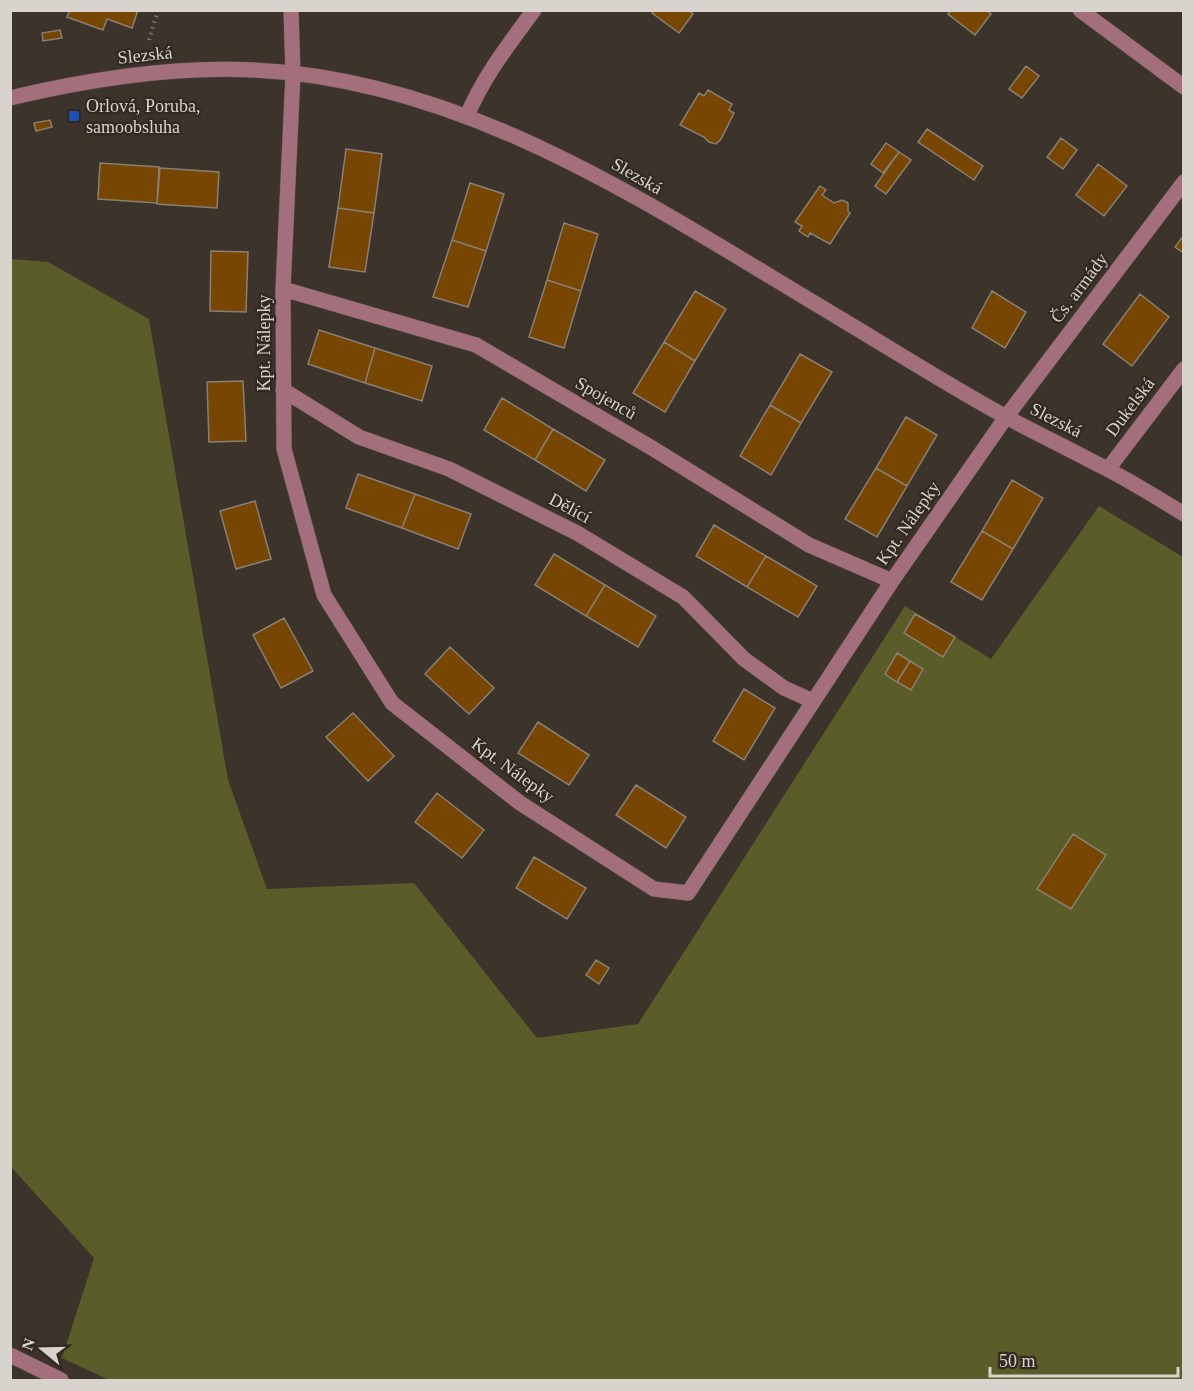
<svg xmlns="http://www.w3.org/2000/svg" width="1194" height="1391" font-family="Georgia,serif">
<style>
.green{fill:#5a5d29}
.building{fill:#764602;stroke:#897f75;stroke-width:1.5}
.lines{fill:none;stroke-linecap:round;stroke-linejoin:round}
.minor-casing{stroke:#585048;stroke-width:16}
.path{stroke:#7f7871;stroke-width:4;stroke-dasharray:1.5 4.5;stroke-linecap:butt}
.minor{stroke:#a46f7c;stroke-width:15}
.transit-dot{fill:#1a4fb4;stroke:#322921;stroke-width:2}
.labels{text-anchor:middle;stroke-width:4.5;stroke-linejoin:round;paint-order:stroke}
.street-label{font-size:18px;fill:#d9d3ce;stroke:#322921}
.poi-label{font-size:18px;fill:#d9d3ce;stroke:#322921;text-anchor:start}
</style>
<rect width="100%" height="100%" fill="#3c332b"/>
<path class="green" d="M 11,259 L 48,262 L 149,319 L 228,780 L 267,889 L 414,883 L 537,1038 L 638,1024 L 905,606 L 991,659 L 1099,506 L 1183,557 L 1183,1380 L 109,1380 L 62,1358 L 94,1258 L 11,1167 Z"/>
<path class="building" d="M 70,10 L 138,10 L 132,28 L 107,19 L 103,30 L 67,17 Z
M 653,10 L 688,10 L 693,14 L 679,33 L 652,13 Z
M 951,10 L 986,10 L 991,14 L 975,35 L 948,14 Z
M 60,30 L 62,38 L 43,41 L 42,33 Z
M 1026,66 L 1039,76 L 1022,98 L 1009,89 Z
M 708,90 L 732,104 L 729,110 L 734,113 L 721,139 L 716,144 L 709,142 L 704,137 L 680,125 L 699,93 L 704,96 Z
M 50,120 L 52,127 L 36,131 L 34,123 Z
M 927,129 L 983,166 L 974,180 L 918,142 Z
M 1061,138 L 1077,150 L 1063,169 L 1047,157 Z
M 886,143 L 899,152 L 883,173 L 871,164 Z
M 346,149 L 382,154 L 374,213 L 338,208 Z
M 899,152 L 911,160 L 886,194 L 875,186 Z
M 100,163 L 159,167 L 157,203 L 98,199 Z
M 1098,164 L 1127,186 L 1104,216 L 1076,195 Z
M 160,168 L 219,172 L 217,208 L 157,204 Z
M 470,183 L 504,194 L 486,251 L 452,240 Z
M 820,186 L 826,190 L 822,195 L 834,203 L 842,200 L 848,203 L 848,211 L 850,213 L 830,244 L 810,233 L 808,237 L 799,231 L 802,226 L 795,222 Z
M 338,208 L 374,213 L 365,272 L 329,267 Z
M 564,223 L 598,234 L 581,291 L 547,280 Z
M 1184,235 L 1184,253 L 1175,247 Z
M 452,240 L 486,251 L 468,307 L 433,297 Z
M 211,251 L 248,252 L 246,312 L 210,311 Z
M 547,280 L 581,291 L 564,348 L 529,337 Z
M 695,291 L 726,309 L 695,361 L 664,342 Z
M 992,291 L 1026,312 L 1005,348 L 972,328 Z
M 1140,294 L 1169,317 L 1132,366 L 1103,344 Z
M 319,330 L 375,348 L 365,383 L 308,364 Z
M 664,342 L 695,361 L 665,412 L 633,393 Z
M 375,348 L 432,366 L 422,401 L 365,383 Z
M 800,354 L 832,372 L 801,423 L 770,405 Z
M 243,381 L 246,441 L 209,442 L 207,382 Z
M 502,398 L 553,429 L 535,460 L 484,430 Z
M 770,405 L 801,423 L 771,475 L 740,456 Z
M 906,417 L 937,435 L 907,486 L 876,468 Z
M 553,429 L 605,460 L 586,491 L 535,460 Z
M 876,468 L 907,486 L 877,537 L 845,519 Z
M 358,474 L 415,494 L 402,528 L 346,508 Z
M 1012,480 L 1043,498 L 1013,549 L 982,531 Z
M 415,494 L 471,514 L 458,549 L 402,528 Z
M 255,501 L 271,559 L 236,569 L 220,511 Z
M 714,525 L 766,556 L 747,587 L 696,556 Z
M 982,531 L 1013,549 L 982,600 L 951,582 Z
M 554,554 L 605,585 L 586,616 L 535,585 Z
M 766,556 L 817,586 L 798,617 L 747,587 Z
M 605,585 L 656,616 L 638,647 L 586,616 Z
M 915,614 L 955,637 L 943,657 L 904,633 Z
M 284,618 L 313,671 L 281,688 L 253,635 Z
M 450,647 L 494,688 L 469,714 L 425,674 Z
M 897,653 L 910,661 L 897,682 L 885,674 Z
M 910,661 L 923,669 L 911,690 L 897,682 Z
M 744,689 L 775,708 L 744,760 L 713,741 Z
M 353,713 L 394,756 L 368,781 L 326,737 Z
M 538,722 L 589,755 L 569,785 L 518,753 Z
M 636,785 L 686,817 L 666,848 L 616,815 Z
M 437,793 L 484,830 L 462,858 L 415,822 Z
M 1073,834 L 1106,855 L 1071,909 L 1037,889 Z
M 534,857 L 586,888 L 567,919 L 516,888 Z
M 596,960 L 609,968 L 599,984 L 586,975 Z"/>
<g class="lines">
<defs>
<path id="minor" d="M 291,10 L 293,74 L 283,289 L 284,449 L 324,595 L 392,703 L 520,803 L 654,889 L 688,893 L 892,581 L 1006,417 L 1184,182
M 1080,10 L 1184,87
M 10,98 C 90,79 172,66 254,70 C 470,80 656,209 836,316 C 893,350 949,386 1008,418 C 1040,435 1073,451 1105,468 C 1132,482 1158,498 1184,514
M 467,116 C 483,77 509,44 534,10
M 283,289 L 476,345 L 652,448 L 809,545 L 892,581
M 283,390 L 359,437 L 449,469 L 577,533 L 683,597 L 744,659 L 784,688 L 813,701
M 1108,469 L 1184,369
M 10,1355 L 61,1380"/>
</defs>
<use href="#minor" class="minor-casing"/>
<path class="path" d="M 149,40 L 158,10"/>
<use href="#minor" class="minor"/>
</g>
<rect class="transit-dot" x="68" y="110" width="12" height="12" rx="3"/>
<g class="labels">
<g class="street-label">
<text transform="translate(145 55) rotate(-6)" y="6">Slezská</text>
<text transform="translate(637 176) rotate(30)" y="6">Slezská</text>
<text transform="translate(1079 288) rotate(-53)" y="6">Čs. armády</text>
<text transform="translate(264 343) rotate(-90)" y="6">Kpt. Nálepky</text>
<text transform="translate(606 398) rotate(30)" y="6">Spojenců</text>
<text transform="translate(1130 407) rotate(-53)" y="6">Dukelská</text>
<text transform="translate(1056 420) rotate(27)" y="6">Slezská</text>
<text transform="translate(570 508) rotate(28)" y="6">Dělící</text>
<text transform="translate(908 523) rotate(-55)" y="6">Kpt. Nálepky</text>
<text transform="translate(513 770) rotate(36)" y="6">Kpt. Nálepky</text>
</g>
<g class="poi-label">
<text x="86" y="112">Orlová, Poruba,<tspan x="86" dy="21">samoobsluha</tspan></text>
</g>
</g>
<rect width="1194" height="1391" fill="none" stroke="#d9d3ce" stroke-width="24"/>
<g transform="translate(42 1349) rotate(289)" stroke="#322921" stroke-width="4.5" paint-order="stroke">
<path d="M0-4.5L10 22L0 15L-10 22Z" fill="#d9d3ce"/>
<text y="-9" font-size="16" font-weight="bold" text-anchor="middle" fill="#d9d3ce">N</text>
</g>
<path d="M990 1367v9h188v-9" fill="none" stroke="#d9d3ce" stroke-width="3"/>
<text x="999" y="1367" font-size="18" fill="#d9d3ce" stroke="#322921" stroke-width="4.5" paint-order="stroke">50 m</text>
</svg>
